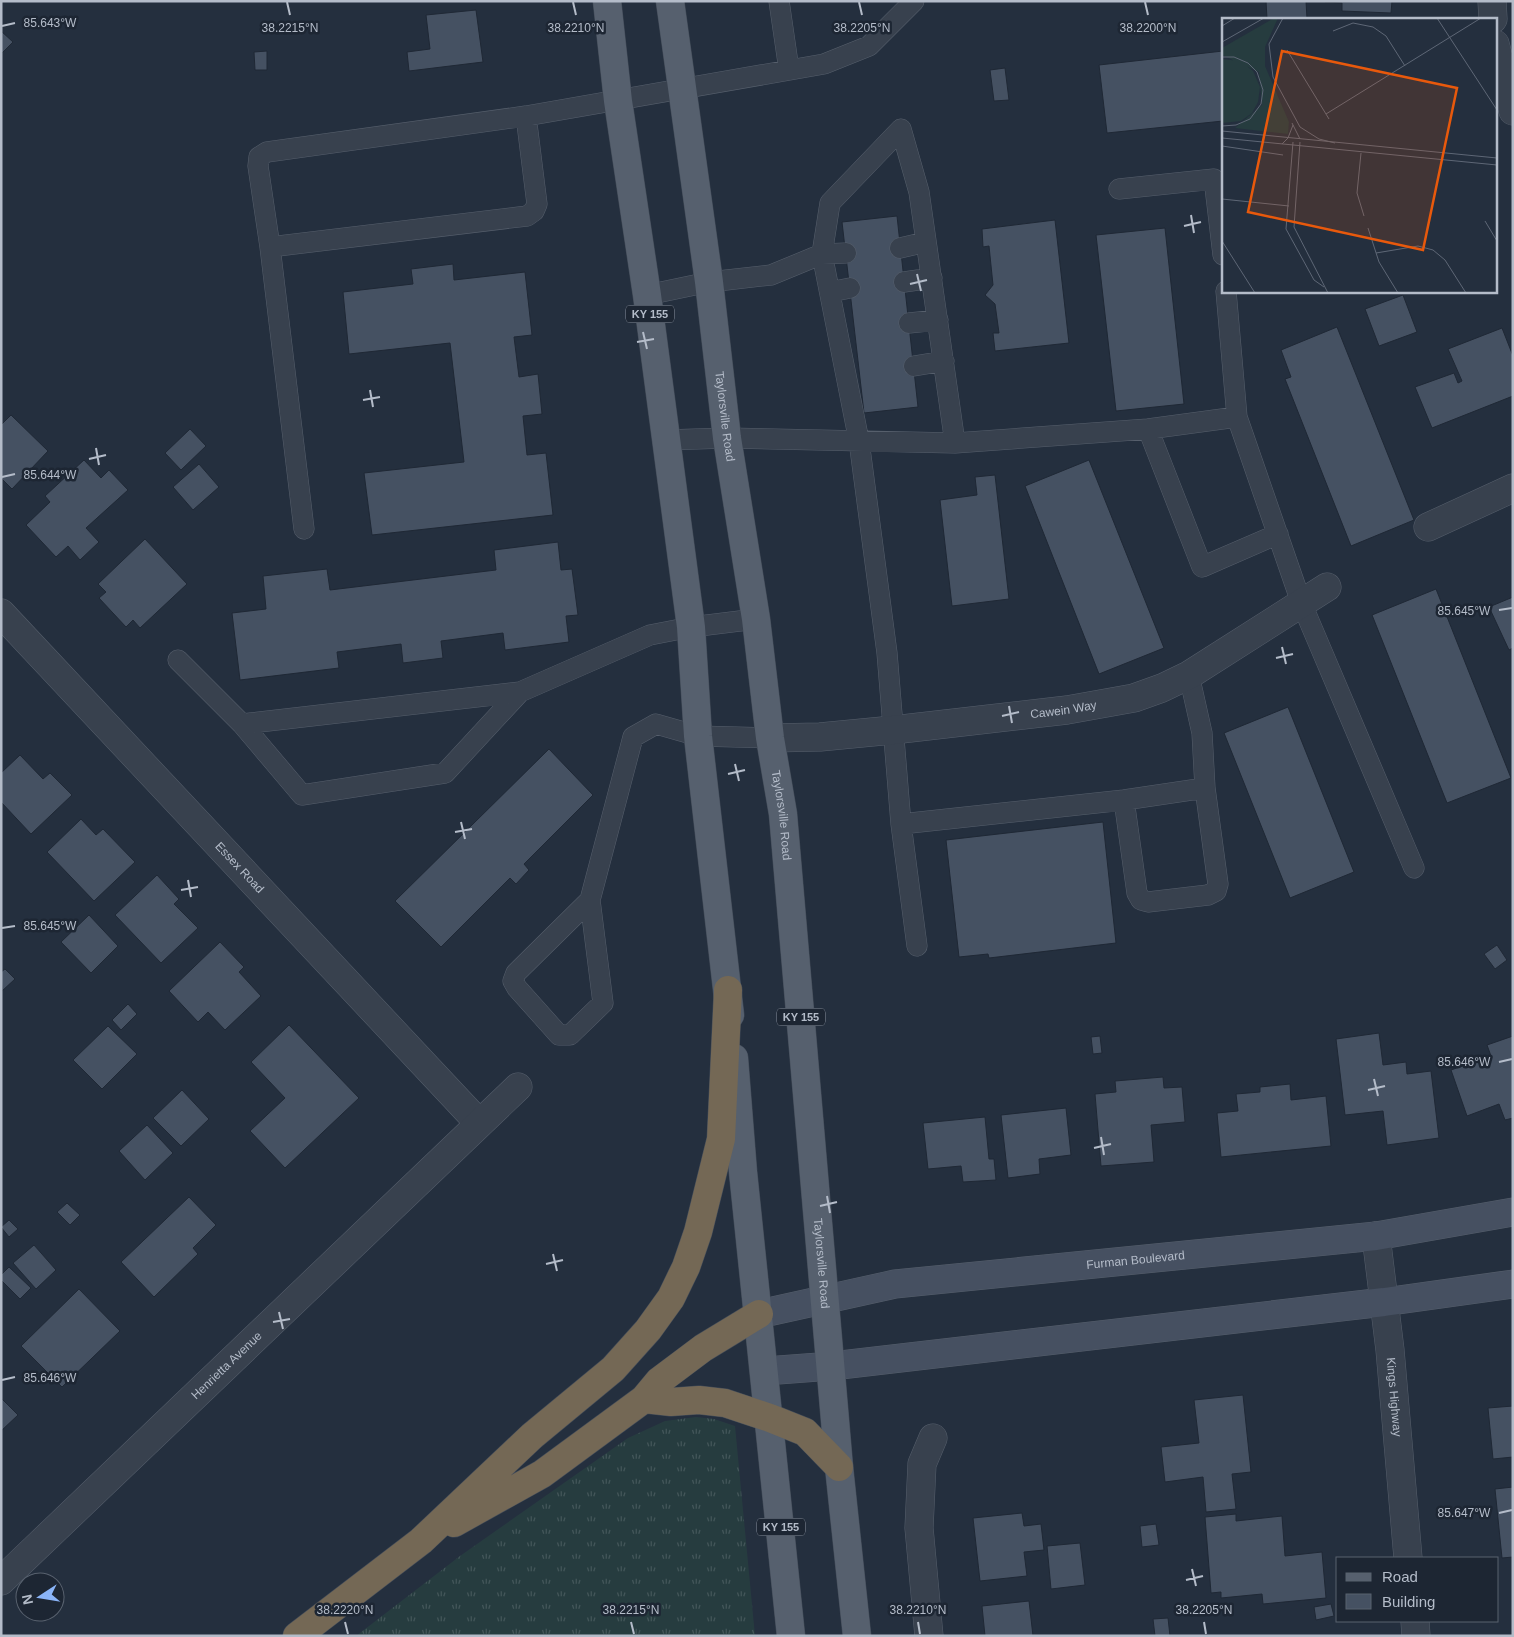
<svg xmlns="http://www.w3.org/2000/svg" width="1514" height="1637" font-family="Helvetica,sans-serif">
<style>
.grass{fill:url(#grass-tufts)}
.building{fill:#455162;stroke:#1f2835}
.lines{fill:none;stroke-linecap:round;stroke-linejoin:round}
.lane-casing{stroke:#565f6c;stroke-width:21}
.street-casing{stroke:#565f6c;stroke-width:29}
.secondary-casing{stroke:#565f6c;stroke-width:29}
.primary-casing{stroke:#414a57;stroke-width:29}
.highway-casing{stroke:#434c59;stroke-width:29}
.lane{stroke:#38414e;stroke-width:20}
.street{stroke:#38414e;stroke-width:28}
.secondary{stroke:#465061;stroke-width:28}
.primary{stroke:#56606e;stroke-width:28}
.highway{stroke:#746855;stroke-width:28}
.ticks{fill:none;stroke:#b4bcc9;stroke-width:2}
.labels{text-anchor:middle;stroke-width:5;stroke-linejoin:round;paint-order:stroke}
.shield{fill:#1d2633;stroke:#878f9c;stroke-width:1}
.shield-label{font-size:11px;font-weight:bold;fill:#b4bcc9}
.street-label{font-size:12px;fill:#b4bcc9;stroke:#1d2633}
.inset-road{fill:none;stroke:#5e6776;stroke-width:1}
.view{fill:#e8590c;fill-opacity:0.15;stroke:#e8590c;stroke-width:2.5}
.inset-edge{fill:none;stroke:#b4bcc9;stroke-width:2.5}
.ticks-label{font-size:12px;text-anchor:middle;fill:#b4bcc9;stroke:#1d2633;stroke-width:5;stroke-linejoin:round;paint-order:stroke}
</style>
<defs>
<pattern id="grass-tufts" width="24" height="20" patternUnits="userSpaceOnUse" patternTransform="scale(1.25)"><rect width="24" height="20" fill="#263c3f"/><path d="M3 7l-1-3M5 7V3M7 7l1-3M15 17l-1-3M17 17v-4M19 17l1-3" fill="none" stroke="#435659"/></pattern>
</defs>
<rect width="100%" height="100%" fill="#242f3e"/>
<path class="grass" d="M 696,1417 L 714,1419 L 735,1426 L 755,1636 L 356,1636 L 460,1556 L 628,1438 L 665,1421 Z"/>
<path class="building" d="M 1266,1 L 1306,1 L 1307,19 L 1267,19 Z
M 1392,1 L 1391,13 L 1342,11 L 1342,3 L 1325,2 Z
M 476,10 L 483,62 L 409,71 L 407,52 L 430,49 L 426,15 Z
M 1,31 L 13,42 L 1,54 Z
M 267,51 L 267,70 L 255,70 L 254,52 Z
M 1223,51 L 1223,121 L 1107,133 L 1099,65 Z
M 1005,68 L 1009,100 L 994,101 L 990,70 Z
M 897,216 L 918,407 L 864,413 L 842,222 Z
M 1055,220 L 1069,343 L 995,351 L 993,333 L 999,333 L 995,304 L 985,295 L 993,285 L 989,246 L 983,247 L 982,229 Z
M 1165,228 L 1184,404 L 1116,411 L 1096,235 Z
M 453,264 L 454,280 L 525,272 L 532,335 L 514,337 L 519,377 L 538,374 L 542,414 L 523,416 L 527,455 L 546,453 L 553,515 L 372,535 L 364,473 L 464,462 L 450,343 L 349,354 L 343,292 L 413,284 L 411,269 Z
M 1403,295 L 1417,332 L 1379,346 L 1365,309 Z
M 1337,327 L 1414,520 L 1351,546 L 1285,379 L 1291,377 L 1281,350 Z
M 1502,328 L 1513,356 L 1513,396 L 1432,428 L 1415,387 L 1454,373 L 1458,383 L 1462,381 L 1448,349 Z
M 11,415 L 48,451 L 12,489 L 1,478 L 1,425 Z
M 190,429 L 206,446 L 181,470 L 165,453 Z
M 84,460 L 101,478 L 109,470 L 128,490 L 86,528 L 99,542 L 80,560 L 68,546 L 56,557 L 26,525 L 50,502 L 45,496 Z
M 1089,460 L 1164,648 L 1099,674 L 1025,486 Z
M 199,464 L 219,487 L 193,510 L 173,487 Z
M 995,475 L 1009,599 L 952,606 L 940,500 L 977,495 L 975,477 Z
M 145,539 L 187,584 L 140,628 L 133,620 L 126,627 L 99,598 L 106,592 L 98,584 Z
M 558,542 L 561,570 L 572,569 L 578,615 L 566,616 L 569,642 L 505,650 L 503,633 L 441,641 L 443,658 L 403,663 L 401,644 L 337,652 L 339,668 L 240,680 L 232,613 L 266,609 L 263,576 L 327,569 L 330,590 L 496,570 L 494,550 Z
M 1436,589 L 1511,778 L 1447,803 L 1372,615 Z
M 1513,597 L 1513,648 L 1509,650 L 1489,607 Z
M 1288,707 L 1354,872 L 1290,898 L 1224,733 Z
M 549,749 L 593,795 L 524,864 L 529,870 L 516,884 L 510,878 L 441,947 L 395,901 Z
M 20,755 L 43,779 L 50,773 L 72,795 L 31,834 L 1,802 L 1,773 Z
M 81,819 L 96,835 L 103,829 L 135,862 L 94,901 L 47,852 Z
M 1103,822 L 1116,943 L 989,958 L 988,954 L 959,957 L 946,840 Z
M 157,875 L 179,899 L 174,904 L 198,928 L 161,963 L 115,915 Z
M 89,915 L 118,946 L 91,973 L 61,942 Z
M 220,942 L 244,967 L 239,972 L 261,996 L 225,1030 L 208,1012 L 198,1022 L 169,991 Z
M 1497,945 L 1507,960 L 1495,969 L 1484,954 Z
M 5,969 L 15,979 L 2,991 L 1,972 Z
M 128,1004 L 137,1014 L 121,1030 L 112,1020 Z
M 289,1025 L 359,1098 L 285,1168 L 250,1131 L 285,1098 L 251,1062 Z
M 108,1026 L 137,1054 L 102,1089 L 73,1060 Z
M 1379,1033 L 1383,1065 L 1406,1062 L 1407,1074 L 1431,1071 L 1439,1138 L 1387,1145 L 1383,1111 L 1345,1115 L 1336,1039 Z
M 1100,1036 L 1102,1053 L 1093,1054 L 1091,1037 Z
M 1513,1036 L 1513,1118 L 1505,1120 L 1499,1104 L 1467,1116 L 1451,1070 L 1491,1056 L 1487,1045 Z
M 1163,1077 L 1164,1088 L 1182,1087 L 1185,1122 L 1151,1125 L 1154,1162 L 1101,1166 L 1095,1094 L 1116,1092 L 1115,1081 Z
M 1290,1084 L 1291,1100 L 1326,1096 L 1331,1146 L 1221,1157 L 1217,1113 L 1238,1111 L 1236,1094 L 1260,1092 L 1260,1087 Z
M 182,1090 L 209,1119 L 181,1146 L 153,1118 Z
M 1066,1108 L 1071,1155 L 1039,1159 L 1040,1174 L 1008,1178 L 1001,1115 Z
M 985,1117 L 989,1159 L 994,1159 L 996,1180 L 963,1182 L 961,1166 L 928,1169 L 923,1123 Z
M 147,1125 L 173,1153 L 145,1180 L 119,1151 Z
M 189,1197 L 216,1225 L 193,1248 L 198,1254 L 154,1297 L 121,1262 Z
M 67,1203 L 80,1215 L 70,1225 L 57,1212 Z
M 9,1220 L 18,1229 L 9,1237 L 1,1227 Z
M 34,1245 L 56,1270 L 36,1289 L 13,1263 Z
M 9,1267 L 31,1288 L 20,1299 L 1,1280 L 1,1275 Z
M 79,1289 L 120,1331 L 62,1387 L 21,1346 Z
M 1243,1395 L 1251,1472 L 1232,1474 L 1236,1509 L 1206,1512 L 1203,1477 L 1165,1482 L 1161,1447 L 1199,1443 L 1194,1400 Z
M 1,1398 L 18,1415 L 1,1431 Z
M 1513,1406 L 1513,1457 L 1493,1459 L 1488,1408 Z
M 1513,1487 L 1513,1557 L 1502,1558 L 1495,1489 Z
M 1022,1513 L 1024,1526 L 1041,1524 L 1044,1550 L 1024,1552 L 1027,1576 L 980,1581 L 973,1518 Z
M 1236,1514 L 1236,1521 L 1282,1516 L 1285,1556 L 1322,1552 L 1326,1598 L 1263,1604 L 1262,1594 L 1221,1598 L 1221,1592 L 1211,1593 L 1205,1517 Z
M 1156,1524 L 1159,1545 L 1142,1547 L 1140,1526 Z
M 1080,1543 L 1085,1585 L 1051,1589 L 1047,1546 Z
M 1029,1601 L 1033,1636 L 985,1636 L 982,1606 Z
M 1331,1604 L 1334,1616 L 1316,1620 L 1314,1607 Z
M 1168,1618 L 1170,1636 L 1155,1636 L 1153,1619 Z"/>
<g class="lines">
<defs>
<path id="lane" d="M 779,1 L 789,70
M 526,116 L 267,152 L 259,157 L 258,166 L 270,247 L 527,216 L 534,211 L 537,204 L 526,116 L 824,64 L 869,46 L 914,1
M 1119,189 L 1214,179 L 1223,255
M 270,247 L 304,529
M 900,248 L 926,242
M 846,253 L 822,254 L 859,441 L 887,653 L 901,824 L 1124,800 L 1205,788 L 1202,733 L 1189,675
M 904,282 L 932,278
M 830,292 L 850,288
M 647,295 L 709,282 L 771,275 L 822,254 L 830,203 L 901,129 L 919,192 L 955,443
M 909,323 L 938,320
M 914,366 L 944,361
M 1237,417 L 1301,602 L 1414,868
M 1148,429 L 1202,567 L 1278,534
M 665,440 L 727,438 L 955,443 L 1148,429 L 1237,417 L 1226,291
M 178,660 L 242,724
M 520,692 L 445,773 L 302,795 L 242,724 L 520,692 L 650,635 L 691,627 L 756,619
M 1124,800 L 1137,893 L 1141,900 L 1148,902 L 1208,895 L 1216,891 L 1218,884 L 1205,788
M 901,824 L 917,946
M 590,900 L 603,1003 L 570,1035 L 559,1035 L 517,988 L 513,981 L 516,973 L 590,900 L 633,737 L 656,724 L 698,736 L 770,738"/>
<g id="street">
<path d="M 1492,1 L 1493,19"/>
<path d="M 1495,44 L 1513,111"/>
<path d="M 1428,527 L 1513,488"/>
<path id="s1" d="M 1,613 L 479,1123"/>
<path id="s2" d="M 770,738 L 820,737 L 893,730 L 1067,710 L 1134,698 L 1162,688 L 1189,675 L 1327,587"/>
<path id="s3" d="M 1376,1236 L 1390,1350 L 1408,1558"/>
<path id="s4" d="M 1,1581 L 518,1087"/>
<path d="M 1415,1621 L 1416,1636"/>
<path d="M 929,1636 L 919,1528 L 922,1464 L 933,1438"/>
</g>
<g id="secondary">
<path id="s5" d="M 759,1314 L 895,1284 L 1376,1236 L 1513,1212"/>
<path d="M 765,1371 L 832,1366 L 1384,1302 L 1513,1284"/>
</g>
<g id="primary">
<path d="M 607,1 L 618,101 L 647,295 L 691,627 L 698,736 L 730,1015"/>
<path id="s6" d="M 670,1 L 709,282 L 727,438 L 756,619 L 770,738 L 783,814 L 839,1467 L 857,1636"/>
<path d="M 734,1058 L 743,1172 L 791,1636"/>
</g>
<path id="highway" d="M 644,1399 L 671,1402 L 699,1400 L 725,1403 L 770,1418 L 805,1432 L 839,1467
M 454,1523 L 542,1474 L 644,1399 L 659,1381 L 703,1348 L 759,1314
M 297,1636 L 421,1541 L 532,1436 L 613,1369 L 648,1330 L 671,1298 L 686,1267 L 698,1232 L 721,1139 L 728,990"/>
</defs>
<use href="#lane" class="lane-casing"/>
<use href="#street" class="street-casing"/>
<use href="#secondary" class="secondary-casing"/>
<use href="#primary" class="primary-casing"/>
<use href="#highway" class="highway-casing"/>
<use href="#lane" class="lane"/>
<use href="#street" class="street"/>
<use href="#secondary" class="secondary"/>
<use href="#primary" class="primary"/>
<use href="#highway" class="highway"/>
</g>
<path class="ticks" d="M 287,2 L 290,15M 573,2 L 576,15M 859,2 L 862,15M 1145,2 L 1148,15M 2,26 L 15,23M 1191,215 L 1194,233M 1184,226 L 1201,222M 917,274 L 921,291M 910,284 L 927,280M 643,332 L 647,349M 637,342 L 654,339M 370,390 L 373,407M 363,400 L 380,397M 96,448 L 99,465M 89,459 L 106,455M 2,477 L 15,474M 1499,610 L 1512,608M 1282,647 L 1286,664M 1276,658 L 1293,654M 1009,706 L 1012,723M 1002,716 L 1019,712M 735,764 L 739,781M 728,774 L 745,770M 461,822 L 465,839M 455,832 L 472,829M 188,880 L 191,897M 181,890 L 198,887M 2,928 L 15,926M 1499,1062 L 1512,1059M 1374,1079 L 1378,1096M 1368,1090 L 1385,1086M 1101,1137 L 1104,1155M 1094,1148 L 1111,1144M 827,1196 L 830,1213M 820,1206 L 837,1202M 553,1254 L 557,1271M 546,1264 L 563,1260M 279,1312 L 283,1329M 273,1322 L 290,1319M 2,1380 L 15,1377M 1499,1513 L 1512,1510M 1192,1569 L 1196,1586M 1186,1580 L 1203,1576M 345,1622 L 348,1634M 631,1622 L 634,1634M 918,1622 L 920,1634M 1204,1622 L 1206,1634"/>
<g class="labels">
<g class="shield">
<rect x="626" y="305.5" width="48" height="17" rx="4"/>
<rect x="777" y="1008.5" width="48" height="17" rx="4"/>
<rect x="757" y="1518.5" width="48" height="17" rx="4"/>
</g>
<g class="shield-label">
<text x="650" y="318">KY 155</text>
<text x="801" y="1021">KY 155</text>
<text x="781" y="1531">KY 155</text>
</g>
<g class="street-label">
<text dy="4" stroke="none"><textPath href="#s6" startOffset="419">Taylorsville Road</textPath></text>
<text dy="4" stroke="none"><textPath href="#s2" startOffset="295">Cawein Way</textPath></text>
<text dy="4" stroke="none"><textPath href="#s6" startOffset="822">Taylorsville Road</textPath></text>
<text dy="4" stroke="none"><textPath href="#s1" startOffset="349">Essex Road</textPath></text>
<text dy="4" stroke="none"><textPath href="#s5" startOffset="381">Furman Boulevard</textPath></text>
<text dy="4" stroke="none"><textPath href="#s6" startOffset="1272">Taylorsville Road</textPath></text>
<text dy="4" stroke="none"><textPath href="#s4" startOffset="312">Henrietta Avenue</textPath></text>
<text dy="4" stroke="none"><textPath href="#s3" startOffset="162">Kings Highway</textPath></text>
</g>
</g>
<g transform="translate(1222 18)">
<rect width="275" height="275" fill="#242f3e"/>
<path d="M 52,0 L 56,0 L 43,29 L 43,48 L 67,104 L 66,116 L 13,110 L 40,87 L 37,54 L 0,37 L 0,30 ZM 0,41 L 18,43 L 31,53 L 38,69 L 36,84 L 30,95 L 19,103 L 0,105 Z" fill="#263c3f"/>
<path class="inset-road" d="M 61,0 L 47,26 L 51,59 L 78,109 L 97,121 L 113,125M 215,0 L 275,92M 0,8 L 13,0M 111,13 L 131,5 L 151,9 L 164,18 L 183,48M 0,24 L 42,0M 65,32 L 107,101M 0,39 L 12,39 L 26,45 L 35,54 L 41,72 L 39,86 L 28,101 L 14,107 L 0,108M 104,96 L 259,0M 70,105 L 78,121M 0,113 L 275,140M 0,120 L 275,147M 71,124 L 64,211 L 92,262 L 102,269M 78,124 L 72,209 L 106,275M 60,126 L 66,120 L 71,107M 0,128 L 61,137M 139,135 L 135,175 L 142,198M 0,181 L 67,188M 263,203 L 275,223M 146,210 L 157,244 L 176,275M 0,223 L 33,275M 154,235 L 196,228 L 211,232 L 223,242 L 244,275"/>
<path class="view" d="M 60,33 L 235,70 L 201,232 L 26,194 Z"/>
<rect width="275" height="275" class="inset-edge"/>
</g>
<g class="ticks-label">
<text x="50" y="27">85.643°W</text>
<text x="290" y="32">38.2215°N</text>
<text x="576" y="32">38.2210°N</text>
<text x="862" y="32">38.2205°N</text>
<text x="1148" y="32">38.2200°N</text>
<text x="50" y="479">85.644°W</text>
<text x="1464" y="615">85.645°W</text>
<text x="50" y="930">85.645°W</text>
<text x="1464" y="1066">85.646°W</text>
<text x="50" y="1382">85.646°W</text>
<text x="1464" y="1517">85.647°W</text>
<text x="345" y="1614">38.2220°N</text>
<text x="631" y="1614">38.2215°N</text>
<text x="918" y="1614">38.2210°N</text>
<text x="1204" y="1614">38.2205°N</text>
</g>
<rect width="1514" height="1637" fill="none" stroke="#b4bcc9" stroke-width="5"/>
<rect x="1336" y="1557" width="162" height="65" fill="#1d2633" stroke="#59626f"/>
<rect x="1346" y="1573" width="25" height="8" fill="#56606e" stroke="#59626f"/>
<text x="1382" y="1582" font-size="15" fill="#b4bcc9">Road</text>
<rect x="1346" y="1594" width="25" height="15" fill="#455162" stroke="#59626f"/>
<text x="1382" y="1607" font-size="15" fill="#b4bcc9">Building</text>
<g transform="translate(40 1597) rotate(258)"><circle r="24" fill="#1d2633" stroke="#59626f"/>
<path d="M0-4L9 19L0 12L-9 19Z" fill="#8ab4f8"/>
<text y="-8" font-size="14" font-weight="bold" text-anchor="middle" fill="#b4bcc9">N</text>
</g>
</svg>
